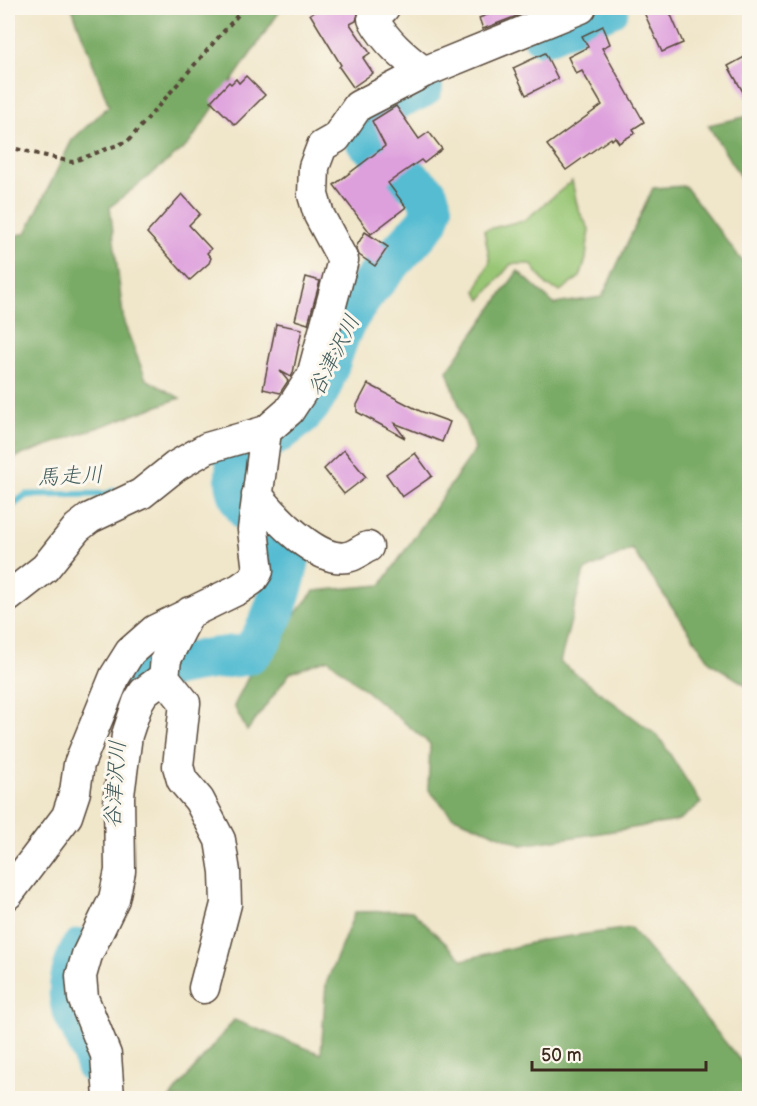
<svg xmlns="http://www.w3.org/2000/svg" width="757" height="1106" font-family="'Balsamiq Sans','Klee One',sans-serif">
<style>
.green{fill:#98c674;stroke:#6a7849;stroke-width:1.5}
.forest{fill:#7aab66;stroke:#5a6a42;stroke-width:1.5}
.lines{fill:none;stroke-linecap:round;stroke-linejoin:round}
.stream{stroke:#54bcd2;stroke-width:7}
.river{stroke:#54bcd2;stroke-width:42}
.building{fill:#dea0dd}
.minor-casing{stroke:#564638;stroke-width:33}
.path{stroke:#564638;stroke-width:4;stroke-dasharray:4.5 4.5;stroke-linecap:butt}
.minor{stroke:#fff;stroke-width:30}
.labels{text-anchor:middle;stroke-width:6;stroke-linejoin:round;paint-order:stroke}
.water-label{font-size:22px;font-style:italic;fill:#445d5d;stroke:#fbf7ec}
</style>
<rect width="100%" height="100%" fill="#fbf7ec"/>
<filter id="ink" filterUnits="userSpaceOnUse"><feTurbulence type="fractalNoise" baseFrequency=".0167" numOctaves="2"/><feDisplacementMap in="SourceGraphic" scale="12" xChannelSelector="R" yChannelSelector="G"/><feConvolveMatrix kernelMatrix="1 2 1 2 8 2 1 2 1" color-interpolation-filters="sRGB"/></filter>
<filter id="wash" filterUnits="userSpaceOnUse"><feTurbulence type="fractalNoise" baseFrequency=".008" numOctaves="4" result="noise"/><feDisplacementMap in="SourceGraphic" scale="24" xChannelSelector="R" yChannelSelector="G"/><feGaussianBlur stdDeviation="1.35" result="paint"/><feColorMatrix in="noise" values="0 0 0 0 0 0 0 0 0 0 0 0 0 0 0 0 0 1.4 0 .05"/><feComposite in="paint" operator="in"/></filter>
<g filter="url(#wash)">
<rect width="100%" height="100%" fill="#f0e6ca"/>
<path class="green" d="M 572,181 L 578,209 L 589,229 L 586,259 L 580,277 L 560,291 L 547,286 L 531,264 L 511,264 L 481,300 L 476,291 L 490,261 L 484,230 L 525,220 Z"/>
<path class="forest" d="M 72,8 L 282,8 L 188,145 L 110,207 L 124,323 L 146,379 L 180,398 L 8,460 L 8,237 L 26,233 L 72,140 L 109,106 Z
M 749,116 L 750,116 L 749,191 L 708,125 Z
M 685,186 L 749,270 L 749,687 L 711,663 L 632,549 L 584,571 L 560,662 L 659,737 L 701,803 L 678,821 L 522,845 L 452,816 L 428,789 L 430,744 L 328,659 L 290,673 L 247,731 L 234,706 L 255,663 L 314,591 L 381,585 L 475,450 L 447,371 L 518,271 L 554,304 L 602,297 L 653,188 Z
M 412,911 L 463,960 L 542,940 L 631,928 L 749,1071 L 749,1098 L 170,1098 L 234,1020 L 321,1054 L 326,984 L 355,912 Z"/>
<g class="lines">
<path class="stream" d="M 214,459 L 238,459
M 8,509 L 26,495 L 107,494 L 114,491"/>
<path class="river" d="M 543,35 L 608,8
M 134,690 C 146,664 200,661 227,657 C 233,656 244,656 249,653 C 268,642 288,572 290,551 C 260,524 227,504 238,459 C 265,439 302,423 318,392 C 329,370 333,345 344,324 C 365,286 400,254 428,221 L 432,208 L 427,194 L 366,140 C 362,109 399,98 422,87
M 81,949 C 54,1012 82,1011 96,1065"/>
</g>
<g id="blocks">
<path class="building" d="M 321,8 L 360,8 L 356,21 L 350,24 L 370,53 L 363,58 L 373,73 L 353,87 L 339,67 L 341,65 L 310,14 Z
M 505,8 L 537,8 L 483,29 L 479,18 Z
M 642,8 L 668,8 L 683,43 L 662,52 Z
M 603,26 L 610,44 L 602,48 L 644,122 L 633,129 L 635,133 L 619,143 L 615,137 L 612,140 L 611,138 L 566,170 L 547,145 L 602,105 L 582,71 L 576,74 L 568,57 L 588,47 L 582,36 Z
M 545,53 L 558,79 L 526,95 L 513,68 Z
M 750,54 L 750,104 L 728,66 Z
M 246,76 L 265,95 L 235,125 L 211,101 L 229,82 L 231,84 L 236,79 L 239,83 Z
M 396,106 L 419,139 L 429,132 L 442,149 L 424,163 L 421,160 L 388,183 L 406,207 L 371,234 L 334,185 L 385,146 L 372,121 Z
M 182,194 L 200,214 L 189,225 L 211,249 L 207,253 L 211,258 L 209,263 L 190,280 L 147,233 Z
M 365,232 L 388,247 L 375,266 L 359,255 L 356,247 Z
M 306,277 L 320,281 L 308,324 L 295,320 Z
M 276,324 L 302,329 L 293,373 L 291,377 L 280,371 L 288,381 L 280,393 L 263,389 Z
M 368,384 L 420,411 L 450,422 L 442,442 L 394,423 L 405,438 L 357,412 L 357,405 Z
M 344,450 L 366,477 L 344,494 L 324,469 Z
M 415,453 L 432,476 L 402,497 L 386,474 Z"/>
</g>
</g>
<g filter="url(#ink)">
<use href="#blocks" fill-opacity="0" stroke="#564638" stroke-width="1.5"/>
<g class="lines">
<defs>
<path id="minor" d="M 384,8 L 373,19 C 386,42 404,57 424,72
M 257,495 C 274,516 320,567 351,556 C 357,554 363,549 368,547
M 8,597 L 45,568 L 77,528 L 90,518 L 141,494 L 176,466 L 207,448 L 266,431
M 190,612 L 166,659 L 164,677 L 185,703 L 178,766 L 182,780 L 199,800 L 220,840 L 225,872 L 226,904 L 204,988
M 8,894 L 67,816 L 75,792 L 79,764 L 115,676 L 130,652 L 155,630 L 239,589 L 252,580 L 258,571 L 253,530 L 266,431 L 289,411 L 312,376 L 343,260 L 319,215 L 313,195 L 314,167 L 322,146 L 336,138 L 358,106 L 424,72 L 581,8
M 109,1098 L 106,1055 L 83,998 L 81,976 L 87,955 L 114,899 L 120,871 L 119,795 L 127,735 L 138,702 L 144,692 L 164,677"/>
</defs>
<use href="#minor" class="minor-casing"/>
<path class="path" d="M 8,147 L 72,162 L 128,141 L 244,8"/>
<use href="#minor" class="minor"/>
</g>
</g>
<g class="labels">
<g class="water-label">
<text transform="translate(333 355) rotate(-63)" y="8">谷津沢川</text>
<text transform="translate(70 475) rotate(-3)" y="8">馬走川</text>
<text transform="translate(114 784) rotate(-86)" y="8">谷津沢川</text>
</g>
</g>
<rect width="757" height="1106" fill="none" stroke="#fbf7ec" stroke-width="30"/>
<path d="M532 1061v9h174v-9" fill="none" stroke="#3b2a1e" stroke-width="3"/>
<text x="541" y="1061" font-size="18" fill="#3b2a1e" stroke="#fbf7ec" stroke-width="4.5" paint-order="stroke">50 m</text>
</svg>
